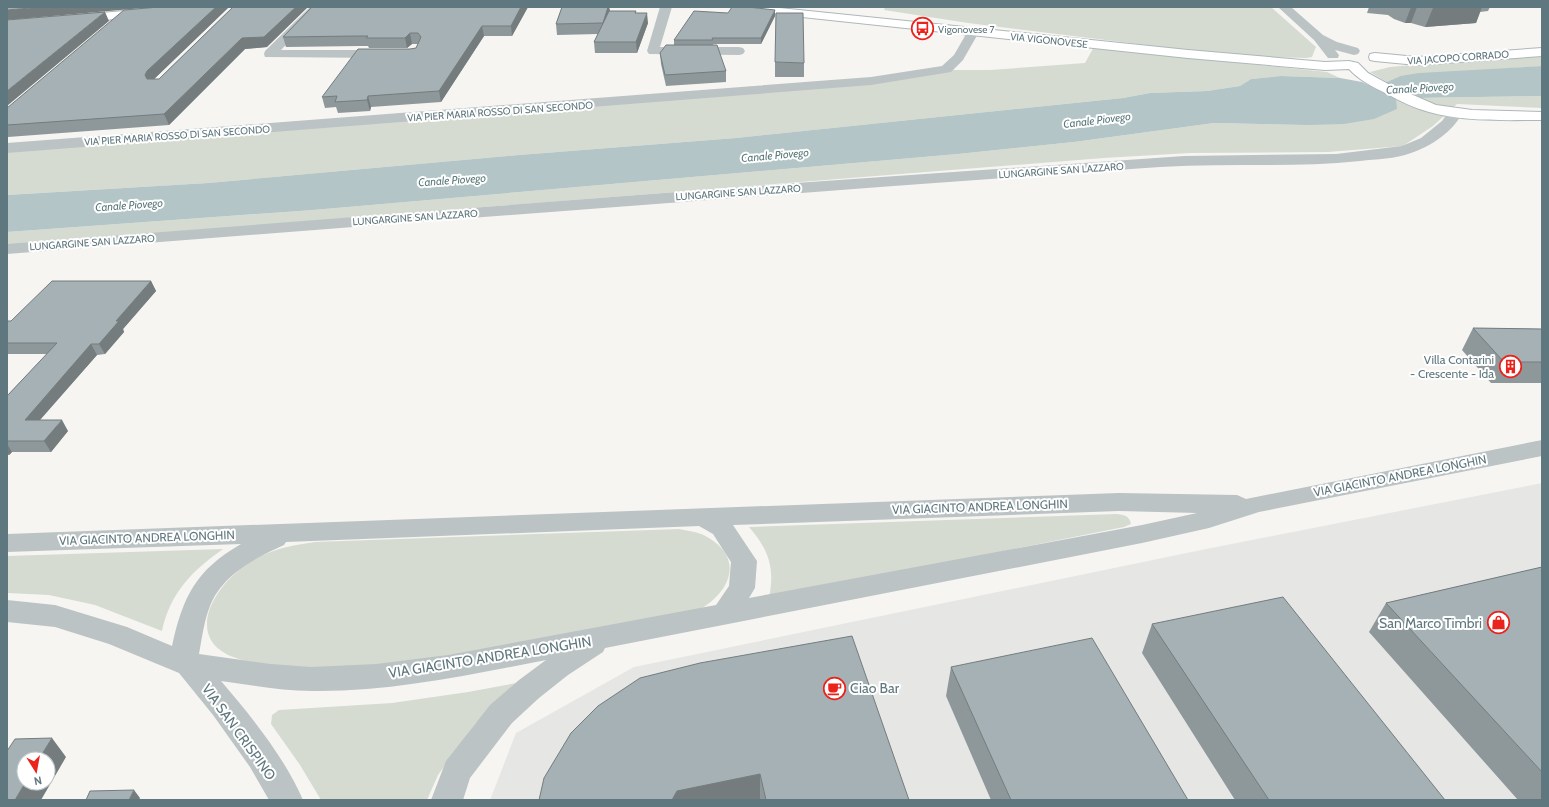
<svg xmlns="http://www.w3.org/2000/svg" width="1549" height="807" font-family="Cabin,sans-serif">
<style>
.built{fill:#e6e7e5}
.green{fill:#d6dbd1}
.water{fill:#b3c5c6}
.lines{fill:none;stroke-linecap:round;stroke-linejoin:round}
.secondary-casing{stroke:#aeb7ba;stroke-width:2}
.minor{fill:#bcc3c5;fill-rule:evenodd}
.tertiary{fill:#bcc3c5;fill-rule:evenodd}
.secondary{fill:#fff;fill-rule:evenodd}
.wall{fill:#8e989b}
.shaded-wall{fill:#747c7e}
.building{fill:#a5b1b4;stroke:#747c7e}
.labels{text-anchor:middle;stroke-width:4;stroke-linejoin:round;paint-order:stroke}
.far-poi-label{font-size:10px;fill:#5f777e;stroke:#fff;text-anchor:start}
.far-street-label{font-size:10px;fill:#5f777e;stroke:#fff}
.far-water-label{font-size:11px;font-style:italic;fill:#5a787a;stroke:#fff}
.poi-label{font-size:12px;fill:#5f777e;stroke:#fff;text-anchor:end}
.street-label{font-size:12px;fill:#5f777e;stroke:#fff}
.near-poi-label{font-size:14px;fill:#5f777e;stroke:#fff;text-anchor:end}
.near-street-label{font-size:14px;fill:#5f777e;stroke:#fff}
</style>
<rect width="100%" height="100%" fill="#f6f5f2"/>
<path class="built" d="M 1542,483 L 1542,800 L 490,800 L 516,733 L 634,667 L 1206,549 Z"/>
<path class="green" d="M 885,7 L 1271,7 L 1316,47 L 1312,57 L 1306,58 L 1236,56 L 968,23 L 884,10 Z
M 1096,43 L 1240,63 L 1327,72 L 1340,78 L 1281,76 L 1251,79 L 1240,86 L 1207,91 L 1150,93 L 1123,98 L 736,138 L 519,155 L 208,183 L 7,195 L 7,146 L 730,91 L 948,70 L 990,70 L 1085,63 Z
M 1542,54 L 1542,66 L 1400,76 L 1387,82 L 1370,72 L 1390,67 Z
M 1390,96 L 1414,98 L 1542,96 L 1542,108 L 1457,104 L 1433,126 L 1403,146 L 1328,152 L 1190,153 L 1104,158 L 7,245 L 7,232 L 313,210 L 958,154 L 1074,142 L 1214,123 L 1306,125 Z
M 1116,514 C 1124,515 1129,515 1131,524 L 1124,527 L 769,598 C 775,568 769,550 749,527 Z
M 679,529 C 689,531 700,532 709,538 C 745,560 729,593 699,610 C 641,621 583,632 525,643 C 436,660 343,677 253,662 C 179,651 206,589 252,561 C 272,549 293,545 315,542 Z
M 223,549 C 192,571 170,593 162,631 L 95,605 L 49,595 L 7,593 L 7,556 Z
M 516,683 L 475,724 L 438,775 L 427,800 L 321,800 L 300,765 L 271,724 L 272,715 L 279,710 L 392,703 L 468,692 Z"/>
<path class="water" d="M 1542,66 L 1542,96 L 1414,98 L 1391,96 L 1396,99 L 1397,109 L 1374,119 L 1344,124 L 1306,125 L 1214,123 L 1074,142 L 958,154 L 313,210 L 7,232 L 7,195 L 208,183 L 519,155 L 736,138 L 1123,98 L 1150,93 L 1207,91 L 1240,86 L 1251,79 L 1281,76 L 1340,78 L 1362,82 L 1373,87 L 1387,86 L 1387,82 L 1400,76 L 1419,73 Z"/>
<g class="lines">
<defs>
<path id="secondary" d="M 731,7 L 770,7 L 1188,50 L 1325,62 L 1349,61 L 1358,63 L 1368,73 L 1390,85 L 1436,105 L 1472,110 L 1542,112 L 1542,120 C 1505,120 1465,122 1429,112 C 1414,108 1400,101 1387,94 C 1373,87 1359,80 1349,69 L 1325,70 L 1188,58 L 737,10 L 733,9 Z
M 148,9 L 152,11 L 154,13 L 152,15 L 77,23 L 73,22 L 71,19 L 73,16 L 77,15 Z
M 1542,48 L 1542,56 L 1417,65 L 1375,61 L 1370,60 L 1369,57 L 1370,54 L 1375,53 L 1417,57 Z"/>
</defs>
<use href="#secondary" class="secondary-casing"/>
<path class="minor" d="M 310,7 L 322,7 L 281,50 L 385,50 L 390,51 L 391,54 L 390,57 L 385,58 L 265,57 L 264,54 L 265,51 Z
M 660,7 L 672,7 L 660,47 L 739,47 L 743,48 L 745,51 L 743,54 L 739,55 L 649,54 L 647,51 Z
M 973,28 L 977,29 L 979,32 L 963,60 L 951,72 L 871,85 L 7,153 L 7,143 L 871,77 L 942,66 L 954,55 L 969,29 Z
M 1455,109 L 1460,110 L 1462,113 C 1454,131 1430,147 1411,153 C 1395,159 1377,159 1360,161 C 1294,168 1227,163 1160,167 C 776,194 391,224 7,254 L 7,244 L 767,185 L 1184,156 L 1336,154 L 1402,146 L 1421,138 L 1442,121 L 1450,110 Z
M 1542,440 L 1542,456 L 1259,512 L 1209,528 L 1142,543 L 605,648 L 603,652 L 568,675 L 539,698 L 512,723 L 470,778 L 463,800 L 431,800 L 446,761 L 490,705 L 519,680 L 546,660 C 469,675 391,692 312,691 C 281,691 251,685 221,681 C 251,716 285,758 303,800 L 269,800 L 250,767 L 213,715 L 179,673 L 109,644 L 55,627 L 7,622 L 7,600 L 55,605 L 127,627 L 172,646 C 183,596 196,570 241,544 L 7,552 L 7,534 L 1119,493 L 1237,495 L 1246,499 ZM 1119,511 L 1197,513 L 1142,525 L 749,598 L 755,588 L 757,561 L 733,525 ZM 699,526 L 713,534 L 731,562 L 729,586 L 716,605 L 448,655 L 376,664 L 311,667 L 271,664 L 199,654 C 202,638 204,621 210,606 C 222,575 255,558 284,545 L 286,542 Z"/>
<path class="tertiary" d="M 1278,7 L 1291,7 L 1323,35 L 1337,42 L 1358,48 L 1360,51 L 1358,54 L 1354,55 L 1335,50 L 1339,55 L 1338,58 L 1328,58 L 1314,40 Z"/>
<use href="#secondary" class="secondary"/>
</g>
<path class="wall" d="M 159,7 L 229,7 L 154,79 L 159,79 L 233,7 L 267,47 L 245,49 L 169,125 L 8,137 L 7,136 L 7,108 Z
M 312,7 L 528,7 L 512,36 L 484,36 L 441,102 L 371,107 L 370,111 L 338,113 L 336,107 L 325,108 L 322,97 L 410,49 L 416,48 L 418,44 L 412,44 L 407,48 L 369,48 L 368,46 L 360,46 L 286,47 L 283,37 Z
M 562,7 L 609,7 L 610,11 L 636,11 L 636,13 L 648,23 L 637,53 L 595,53 L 594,42 L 598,34 L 557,35 L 556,24 Z
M 1369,7 L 1490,7 L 1488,11 L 1480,12 L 1476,23 L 1425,27 L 1411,23 L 1405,23 L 1394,19 L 1388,15 L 1367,13 Z
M 728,13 L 775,16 L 761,44 L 713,44 L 726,71 L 726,82 L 666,86 L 661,64 L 660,53 L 674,45 L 674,40 Z
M 775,62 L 804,63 L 804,77 L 775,77 Z
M 151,281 L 156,291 L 123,329 L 124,332 L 105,354 L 97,355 L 40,420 L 68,431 L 51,452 L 12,452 L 9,455 L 7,455 L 7,396 L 47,354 L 7,354 L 7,321 L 11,321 Z
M 1473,328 L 1542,329 L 1542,383 L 1491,383 L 1462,350 Z
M 1542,567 L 1542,800 L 1518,800 L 1369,632 L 1386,603 Z
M 1152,624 L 1445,800 L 1235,800 L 1142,653 Z
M 951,667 L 1188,800 L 991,800 L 946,696 Z
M 571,733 L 909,800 L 539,800 Z"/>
<path class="shaded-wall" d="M 42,7 L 145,7 L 143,8 L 7,20 L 7,10 Z
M 216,7 L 229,7 L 151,82 L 149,85 L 145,75 L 147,71 Z
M 296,7 L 308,7 L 267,47 L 245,49 L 169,125 L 164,114 L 242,38 Z
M 521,7 L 528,7 L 512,36 L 511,26 Z
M 608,7 L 609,7 L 610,12 L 603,23 Z
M 1411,7 L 1417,7 L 1411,23 L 1405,23 Z
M 1439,7 L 1482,7 L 1476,23 L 1425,27 L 1433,8 Z
M 775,10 L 775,16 L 761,44 L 761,38 Z
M 105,12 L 109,21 L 7,106 L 7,91 Z
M 647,13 L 648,23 L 637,53 L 636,42 Z
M 482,26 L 484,36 L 441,102 L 439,91 Z
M 410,33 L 412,44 L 407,48 L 405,38 Z
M 368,96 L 371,107 L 370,111 L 367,100 Z
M 151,281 L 156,291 L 123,329 L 124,332 L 105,354 L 99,344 L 116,321 Z
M 91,344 L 97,355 L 31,430 L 25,420 Z
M 62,420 L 68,431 L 51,452 L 44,441 Z
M 7,444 L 12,452 L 9,455 L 7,452 Z
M 52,738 L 66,757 L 41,800 L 15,800 L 25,783 L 48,783 L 48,759 L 39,759 Z
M 760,774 L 760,800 L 672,800 L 677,791 Z
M 134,790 L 140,798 L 139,800 L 129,800 Z"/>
<path class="building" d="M 7,7 L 42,7 L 7,10 Z
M 159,7 L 216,7 L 147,71 L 145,75 L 147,79 L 159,79 L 233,7 L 296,7 L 264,37 L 242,38 L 164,114 L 7,125 L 7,108 L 124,10 Z
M 312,7 L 521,7 L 511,26 L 482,26 L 439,91 L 368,96 L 367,100 L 335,102 L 337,96 L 322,97 L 358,49 L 410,49 L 416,48 L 421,37 L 418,33 L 410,33 L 405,38 L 366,38 L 368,36 L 357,36 L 283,37 Z
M 562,7 L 608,7 L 603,23 L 556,24 Z
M 732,7 L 748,7 L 775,10 L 761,38 L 712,38 L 713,40 L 674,40 L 694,11 L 728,13 Z
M 609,11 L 636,11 L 635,13 L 647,13 L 636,42 L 594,42 Z
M 105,12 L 7,91 L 7,20 Z
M 776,13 L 803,13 L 804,63 L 775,62 Z
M 666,45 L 717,45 L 726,71 L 665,75 L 660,53 Z
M 52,281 L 151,281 L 116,321 L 119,321 L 99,344 L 91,344 L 25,420 L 62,420 L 44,441 L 7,441 L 7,396 L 57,343 L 7,343 L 7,321 L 11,321 Z
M 1473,328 L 1542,329 L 1542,362 L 1504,362 Z
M 1542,567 L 1542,772 L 1386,603 Z
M 1283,597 L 1445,800 L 1269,800 L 1152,624 Z
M 852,636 L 909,800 L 766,800 L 760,774 L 677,791 L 672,800 L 539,800 L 544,778 L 571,733 L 598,706 L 640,678 L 700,663 Z
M 1092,638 L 1188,800 L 1011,800 L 951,667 Z
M 52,738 L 39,759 L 24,759 L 24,783 L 25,783 L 15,800 L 7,800 L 7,751 L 15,739 Z
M 134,790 L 129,800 L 86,800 L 90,791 Z"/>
<defs>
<symbol id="bus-ring" viewBox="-11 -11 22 22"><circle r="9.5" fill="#fff" stroke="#eb231d" stroke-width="1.5"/><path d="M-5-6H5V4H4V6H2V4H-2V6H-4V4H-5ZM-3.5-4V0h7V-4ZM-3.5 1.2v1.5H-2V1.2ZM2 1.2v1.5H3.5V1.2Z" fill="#eb231d"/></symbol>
<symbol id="building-ring" viewBox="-11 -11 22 22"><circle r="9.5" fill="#fff" stroke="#eb231d" stroke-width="1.5"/><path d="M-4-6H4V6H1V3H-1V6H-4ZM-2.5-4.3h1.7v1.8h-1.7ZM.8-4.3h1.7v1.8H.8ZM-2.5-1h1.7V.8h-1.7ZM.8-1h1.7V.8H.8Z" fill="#eb231d"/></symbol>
<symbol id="shop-ring" viewBox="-11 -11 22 22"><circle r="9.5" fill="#fff" stroke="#eb231d" stroke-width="1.5"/><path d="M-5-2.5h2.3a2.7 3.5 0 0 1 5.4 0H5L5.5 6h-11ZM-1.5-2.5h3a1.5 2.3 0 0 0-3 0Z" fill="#eb231d"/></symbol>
<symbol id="cafe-ring" viewBox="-11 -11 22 22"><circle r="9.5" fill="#fff" stroke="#eb231d" stroke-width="1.5"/><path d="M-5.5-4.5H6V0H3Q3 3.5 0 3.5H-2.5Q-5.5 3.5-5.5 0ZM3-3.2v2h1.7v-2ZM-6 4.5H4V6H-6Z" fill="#eb231d"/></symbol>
</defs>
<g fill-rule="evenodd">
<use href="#bus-ring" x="910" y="16" width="25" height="25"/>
<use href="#building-ring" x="1498" y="354" width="25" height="25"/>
<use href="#shop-ring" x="1486" y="610" width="25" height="25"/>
<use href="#cafe-ring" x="822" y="676" width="25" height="25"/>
</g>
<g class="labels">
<g class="far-poi-label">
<text x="938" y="33">Vigonovese 7</text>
</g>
<g class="far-street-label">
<text transform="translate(1049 40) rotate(6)" y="4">VIA VIGONOVESE</text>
<text transform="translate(1458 57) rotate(-4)" y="4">VIA JACOPO CORRADO</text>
<text transform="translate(500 111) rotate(-4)" y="4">VIA PIER MARIA ROSSO DI SAN SECONDO</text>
<text transform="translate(177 135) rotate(-4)" y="4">VIA PIER MARIA ROSSO DI SAN SECONDO</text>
<text transform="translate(1061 170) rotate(-4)" y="4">LUNGARGINE SAN LAZZARO</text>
<text transform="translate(738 192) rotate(-4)" y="4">LUNGARGINE SAN LAZZARO</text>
<text transform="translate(415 217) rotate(-4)" y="4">LUNGARGINE SAN LAZZARO</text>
<text transform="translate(92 242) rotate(-4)" y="4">LUNGARGINE SAN LAZZARO</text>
</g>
<g class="far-water-label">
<text transform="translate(1420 88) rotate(-3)" y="4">Canale Piovego</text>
<text transform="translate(1097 120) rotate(-7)" y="4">Canale Piovego</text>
<text transform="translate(775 155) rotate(-5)" y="4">Canale Piovego</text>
<text transform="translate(452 180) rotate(-4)" y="4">Canale Piovego</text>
<text transform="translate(129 205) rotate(-4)" y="4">Canale Piovego</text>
</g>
<g class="poi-label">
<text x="1494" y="364">Villa Contarini<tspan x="1494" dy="14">- Crescente - Ida</tspan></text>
</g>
<g class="street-label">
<text transform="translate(1400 476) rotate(-11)" y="4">VIA GIACINTO ANDREA LONGHIN</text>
<text transform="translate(980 507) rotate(-2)" y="4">VIA GIACINTO ANDREA LONGHIN</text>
<text transform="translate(147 538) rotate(-2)" y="4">VIA GIACINTO ANDREA LONGHIN</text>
</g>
<g class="near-poi-label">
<text x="1482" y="628">San Marco Timbri</text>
<text x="850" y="693" text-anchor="start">Ciao Bar</text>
</g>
<g class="near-street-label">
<text transform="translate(490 657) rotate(-9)" y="5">VIA GIACINTO ANDREA LONGHIN</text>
<text transform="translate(239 732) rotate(54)" y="5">VIA SAN CRISPINO</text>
</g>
</g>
<rect width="1549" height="807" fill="none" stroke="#5f777e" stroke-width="16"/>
<g transform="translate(36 771) rotate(169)"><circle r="19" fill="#ffffff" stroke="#bfc9cb"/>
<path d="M0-3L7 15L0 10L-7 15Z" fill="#eb231d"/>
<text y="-6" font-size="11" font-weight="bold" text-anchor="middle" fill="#5f777e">N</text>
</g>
</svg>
